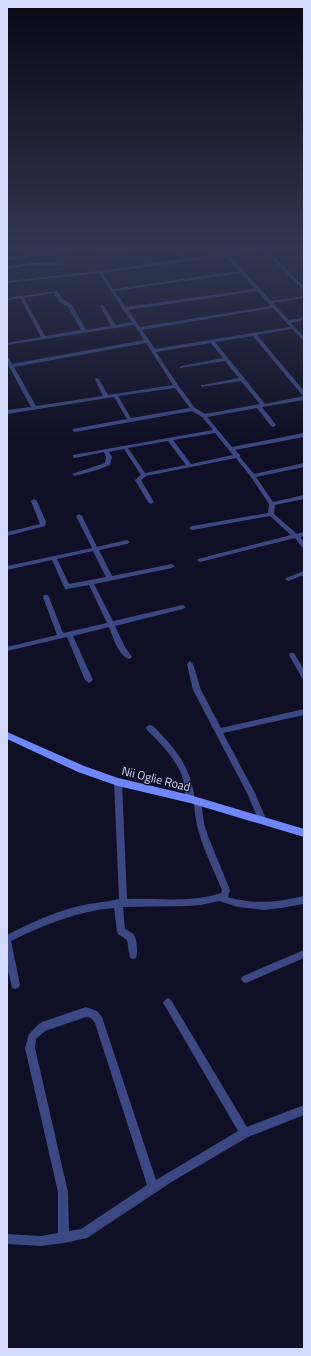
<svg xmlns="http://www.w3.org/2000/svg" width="311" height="1356" font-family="'Titillium Web',sans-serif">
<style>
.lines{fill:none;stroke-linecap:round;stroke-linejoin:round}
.street{fill:#3b4883;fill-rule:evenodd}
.secondary{fill:#6e88fc;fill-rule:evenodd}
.labels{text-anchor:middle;stroke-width:3;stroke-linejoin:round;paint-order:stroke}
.street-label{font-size:12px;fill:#d4d9fe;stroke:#0f1025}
</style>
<rect width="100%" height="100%" fill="#0f1025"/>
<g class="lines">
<path class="street" d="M 81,247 L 94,247 L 102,252 L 139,247 L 149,247 L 147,248 L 101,254 L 91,248 L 88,248 L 7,260 L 7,258 Z
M 172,247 L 176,247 L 186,259 L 272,247 L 281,247 L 279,248 L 267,250 L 304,287 L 304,290 L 263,250 L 229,255 L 271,301 L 304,296 L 304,298 L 273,303 L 289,320 L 304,318 L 304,320 L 291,323 L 304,337 L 304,341 L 292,329 L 257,335 L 304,391 L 304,395 L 302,395 L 253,336 L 215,342 L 265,404 L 304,396 L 304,400 L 262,407 L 276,425 L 273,427 L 271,426 L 257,408 L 207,417 L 232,447 L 304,433 L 304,437 L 235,450 L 240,455 L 240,457 L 254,474 L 304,463 L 304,467 L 256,477 L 273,502 L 304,495 L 304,499 L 275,505 L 274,514 L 297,534 L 304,532 L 304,536 L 300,537 L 304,542 L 304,548 L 302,547 L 295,538 L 200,562 L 198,561 L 197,560 L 198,559 L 291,535 L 270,516 L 192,530 L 190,529 L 189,528 L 192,526 L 268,513 L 269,504 L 251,477 L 236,458 L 146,476 L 141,480 L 154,502 L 151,504 L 148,502 L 135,480 L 141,475 L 124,449 L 109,452 L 112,457 L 110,465 L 97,470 L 75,476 L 72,474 L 105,463 L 106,457 L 104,452 L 75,458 L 73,457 L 73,455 L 213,430 L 202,417 L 192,411 L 75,432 L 73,431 L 73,429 L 127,419 L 114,397 L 7,414 L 7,410 L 31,407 L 7,363 L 7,358 L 9,358 L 12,364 L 144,340 L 134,325 L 7,345 L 7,343 L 41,337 L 20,298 L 7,300 L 7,298 L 57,291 L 63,299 L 72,305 L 86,330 L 111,326 L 100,306 L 102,305 L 104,306 L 116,325 L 132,322 L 122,309 L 122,308 L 99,273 L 7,283 L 7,281 L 100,271 L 182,259 ZM 225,256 L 239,271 L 113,289 L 103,273 ZM 241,273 L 255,289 L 126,307 L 115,291 ZM 257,291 L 271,306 L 140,327 L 128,310 ZM 54,293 L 59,301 L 68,307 L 81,330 L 45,336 L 24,298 ZM 273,308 L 290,327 L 155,349 L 142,330 ZM 146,343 L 173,385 L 108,395 L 99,379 L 97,378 L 95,379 L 103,396 L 36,406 L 14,367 ZM 211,343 L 223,358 L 182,366 L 180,367 L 180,368 L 225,361 L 239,378 L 203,385 L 201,385 L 201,387 L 241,381 L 260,404 L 205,414 L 195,408 L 178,385 L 156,352 ZM 175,388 L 190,408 L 131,418 L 118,396 ZM 215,433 L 233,455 L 191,464 L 173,440 ZM 168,441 L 186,465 L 145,473 L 128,448 Z
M 28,263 L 60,263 L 62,264 L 60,265 L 28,265 L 7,269 L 7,267 Z
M 34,499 L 37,501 L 46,522 L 45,526 L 7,536 L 7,532 L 40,524 L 31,501 Z
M 79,514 L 82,516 L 97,547 L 127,540 L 130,542 L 127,544 L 99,550 L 112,576 L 172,564 L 175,566 L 172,568 L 94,584 L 113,621 L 183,605 L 186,607 L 183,609 L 115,626 L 125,647 L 132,657 L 129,659 C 118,655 113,637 109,627 L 73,636 L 93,680 L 89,683 L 85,680 L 67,637 L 7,651 L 7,647 L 57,635 L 43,597 L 44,595 L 48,595 L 49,597 L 63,633 L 107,623 L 89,585 L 67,589 L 65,589 L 52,560 L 7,570 L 7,566 L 92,548 L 76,516 ZM 93,551 L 106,577 L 69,584 L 57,559 Z
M 304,571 L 304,575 L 288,581 L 285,579 L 286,578 Z
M 290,653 L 294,653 L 304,670 L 304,679 L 302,678 L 289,655 Z
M 190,661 L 193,664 L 201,690 L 221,728 L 304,709 L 304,715 L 223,733 L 255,793 L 266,819 L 265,821 L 262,822 L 259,821 L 247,793 L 193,690 L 187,664 Z
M 150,725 L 153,726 C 170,743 187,761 192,786 C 194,791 195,797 193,801 L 190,802 L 187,801 C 184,795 185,786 183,779 C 177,760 161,744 147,730 L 146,728 L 147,726 Z
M 118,779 L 121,780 L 122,782 L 127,899 C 158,898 191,903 221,893 L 222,890 C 210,861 195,834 194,802 L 195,800 L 198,799 L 201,800 L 204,824 L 208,836 L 230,890 L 228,897 C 253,905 279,902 304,896 L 304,904 L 281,908 L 264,910 L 238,907 L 219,901 L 201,905 L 188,906 L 123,907 L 125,929 C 128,931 132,932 134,935 C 137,939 138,953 136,958 L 133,959 L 130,958 L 127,940 L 118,934 L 117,931 L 114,908 C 77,911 44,925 11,941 L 20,985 L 18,988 L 15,989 L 12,988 L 7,966 L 7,935 C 30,923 54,912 79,906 C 92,903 106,902 119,899 L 114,782 L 115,780 Z
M 304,950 L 304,958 L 246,983 L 243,982 L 241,979 L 243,976 Z
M 168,998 L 171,1000 L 247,1127 L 304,1105 L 304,1115 L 248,1137 L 173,1181 L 87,1238 L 64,1243 L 41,1246 L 7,1244 L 7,1234 L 41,1236 L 58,1233 L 58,1192 L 25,1048 L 29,1034 L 39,1024 L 42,1022 L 86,1007 L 97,1011 L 102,1017 L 156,1180 L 238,1131 L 165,1006 L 163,1003 L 165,1000 ZM 86,1017 L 91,1018 L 95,1023 L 147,1185 L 81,1229 L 69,1231 L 68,1192 L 35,1048 L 36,1039 L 45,1031 Z"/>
<path class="secondary" d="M 7,732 L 84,766 L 118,778 L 190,795 L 304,829 L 304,837 L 190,803 L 118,786 L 78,772 L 7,739 Z"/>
</g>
<linearGradient id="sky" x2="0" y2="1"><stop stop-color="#080914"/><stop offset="0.57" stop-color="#313751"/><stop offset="1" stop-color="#313751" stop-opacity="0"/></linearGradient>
<rect width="311" height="437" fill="url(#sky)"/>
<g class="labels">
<g class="street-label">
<text transform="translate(156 779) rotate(14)" y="4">Nii Oglie Road</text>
</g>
</g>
<rect width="311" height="1356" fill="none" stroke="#d4d9fe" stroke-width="16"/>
</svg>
